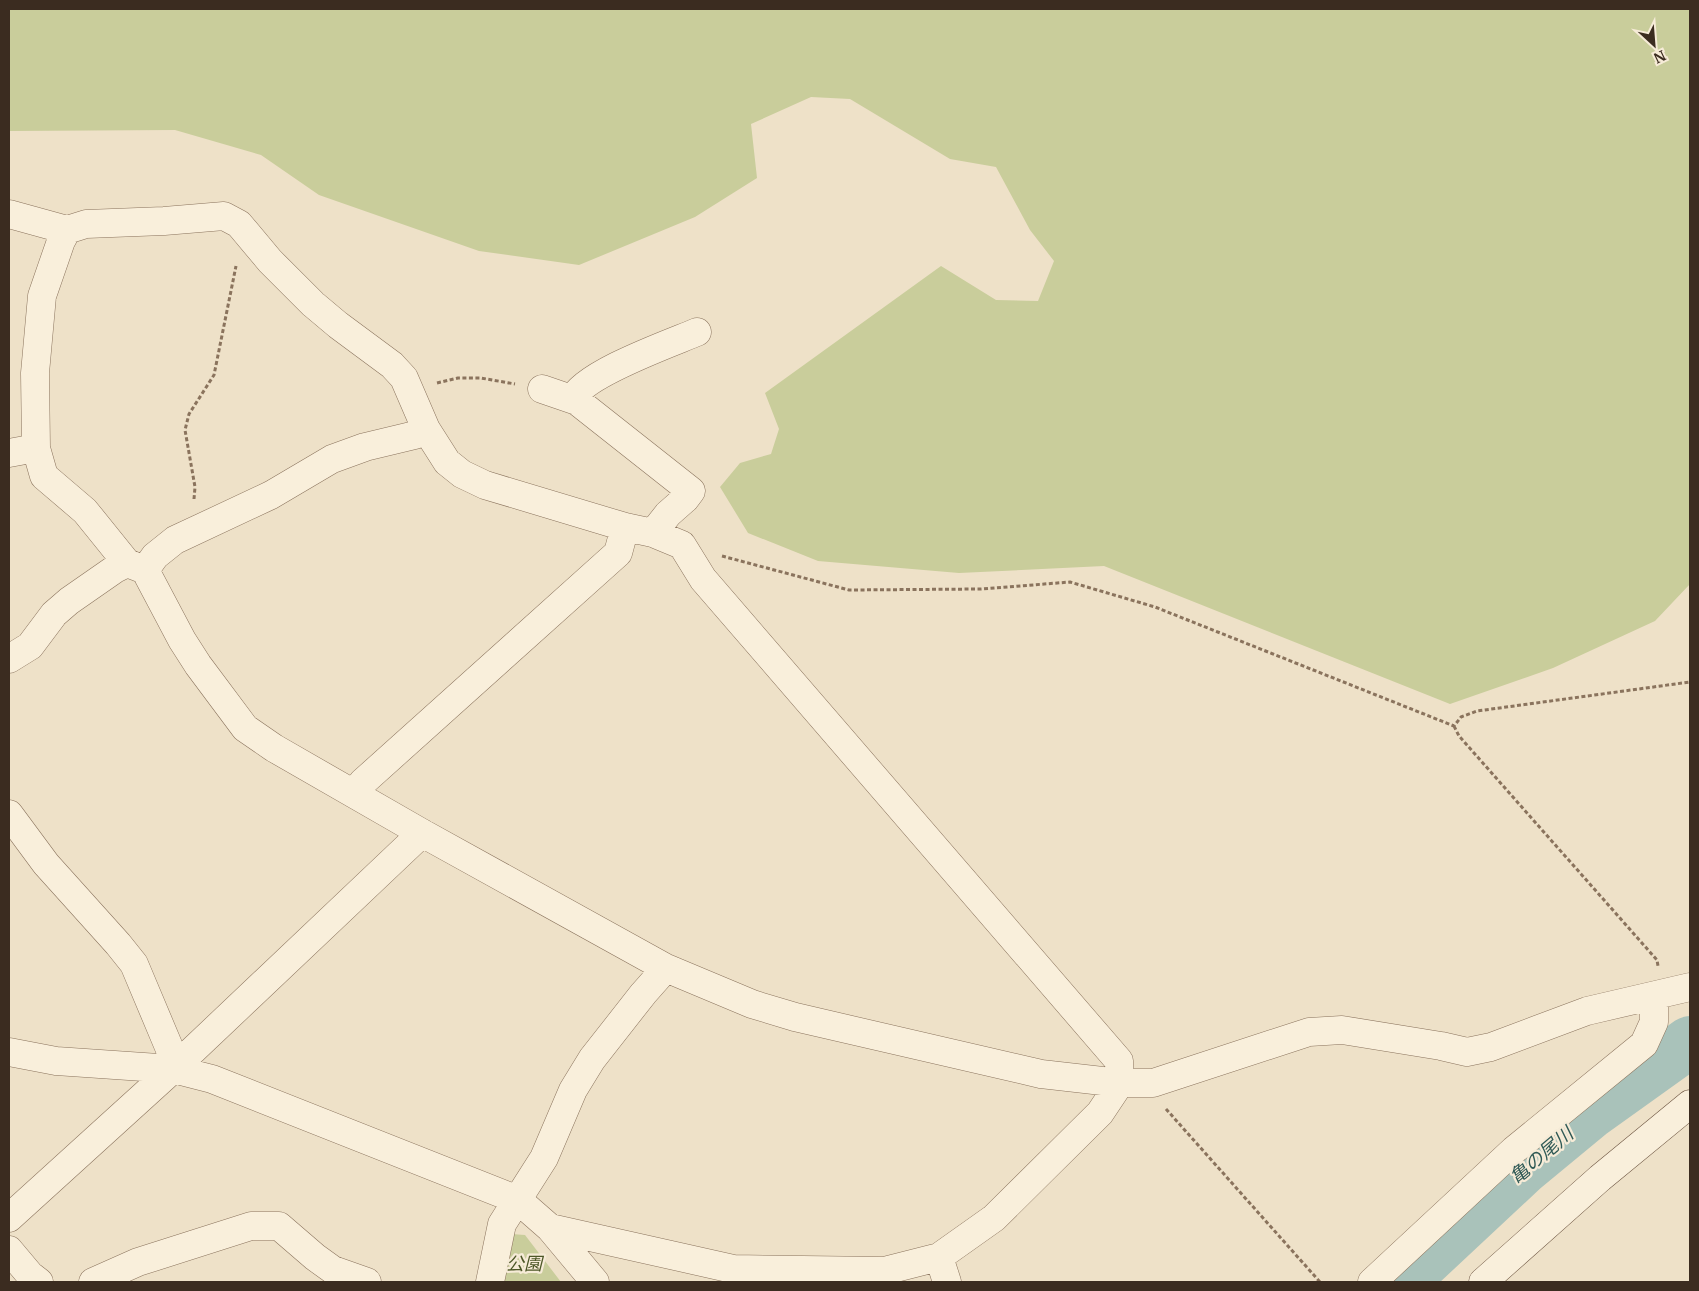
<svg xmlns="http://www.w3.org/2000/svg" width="1699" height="1291" font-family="Merriweather,'Noto Sans JP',serif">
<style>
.green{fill:#c9cd9b}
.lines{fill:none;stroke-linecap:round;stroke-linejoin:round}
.river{stroke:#a9c2ba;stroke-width:52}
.street-casing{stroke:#8a735d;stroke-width:29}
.secondary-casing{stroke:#6c5440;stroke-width:29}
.path{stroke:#8a735d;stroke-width:3;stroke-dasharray:4 2.5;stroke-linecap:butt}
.street{stroke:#f9efdb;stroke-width:28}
.secondary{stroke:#f9efdb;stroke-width:28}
.labels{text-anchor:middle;stroke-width:4.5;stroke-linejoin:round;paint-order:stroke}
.park-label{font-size:18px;font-style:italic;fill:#4d5727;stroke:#f6ebd7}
.water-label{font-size:19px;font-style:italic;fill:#305a56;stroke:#f6ebd7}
</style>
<rect width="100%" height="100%" fill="#eee1c8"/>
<path class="green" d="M 9,9 L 1690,9 L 1690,584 L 1655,621 L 1553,668 L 1450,704 L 1104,566 L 959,573 L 818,561 L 748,533 L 720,487 L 740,463 L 771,454 L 779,429 L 765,393 L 941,266 L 996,300 L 1038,301 L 1054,261 L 1030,230 L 996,167 L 950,159 L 850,99 L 811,97 L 751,124 L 757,178 L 695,217 L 579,265 L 479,251 L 319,195 L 261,155 L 175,130 L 9,131 Z
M 511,1234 L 525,1235 L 561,1282 L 502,1282 Z"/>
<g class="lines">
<path class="river" d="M 1402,1282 L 1523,1169 L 1592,1112 L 1690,1042"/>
<defs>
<path id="street" d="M 9,214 L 67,230 L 86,224 L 164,221 L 224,216 L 239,224 L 270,261 L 313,304 L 338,325 L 392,365 L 404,378 L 426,429 L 447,462 L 462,474 L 485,485 L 625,527 L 653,533 L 682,545 L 703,579 L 1119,1061 L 1120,1083 L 1100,1113 L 994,1218 L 939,1257 L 884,1271 L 733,1269 L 550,1228 L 518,1200 L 212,1079 L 173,1069 L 56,1061 L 9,1052
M 67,230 L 61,241 L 42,296 L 35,373 L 36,448 L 44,476 L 85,511 L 127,563 L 145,570
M 542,389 L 577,401 L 691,491 L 685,499 L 668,514 L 653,533
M 573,399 C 583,374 671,343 697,332
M 426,429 L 415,435 L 365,447 L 332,459 L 271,495 L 175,540 L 155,556 L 145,570 L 182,640 L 198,665 L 245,728 L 274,748 L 422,833 L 666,968 L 752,1004 L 795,1017 L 1041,1074 L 1120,1083 L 1153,1083 L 1309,1032 L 1342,1030 L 1441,1046 L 1467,1052 L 1491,1047 L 1587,1011 L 1690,987
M 9,453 L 36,448
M 9,659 L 30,646 L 54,614 L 69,601 L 115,569 L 127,563
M 354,794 L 363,782 L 618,553 L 625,527
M 9,814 L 46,864 L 118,944 L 134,964 L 171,1052 L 173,1069
M 9,1218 L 173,1069 L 422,833
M 550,1228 L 595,1282
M 9,1250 L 30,1275 L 39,1282
M 939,1257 L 947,1282
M 93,1282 L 138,1262 L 251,1226 L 279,1226 L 315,1257 L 333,1270 L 367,1282
M 490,1282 L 502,1224 L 544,1158 L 573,1090 L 592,1059 L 643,994 L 666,968
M 1372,1282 L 1514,1150 L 1644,1044 L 1654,1022 L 1654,996"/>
<path id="secondary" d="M 1483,1282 L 1600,1178 L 1690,1104"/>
</defs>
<use href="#street" class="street-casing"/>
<use href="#secondary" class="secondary-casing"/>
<path class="path" d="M 437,383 L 458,378 L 481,378 L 515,384
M 194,499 L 195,487 L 185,430 L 189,414 L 214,375 L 236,266
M 722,556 L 849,590 L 981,589 L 1070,582 L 1155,607 L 1454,726 L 1461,717 L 1477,711 L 1690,682
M 1454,726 L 1459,736 L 1657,960 L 1658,966
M 1166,1109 L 1320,1282"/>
<use href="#street" class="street"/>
<use href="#secondary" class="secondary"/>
</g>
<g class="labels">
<g class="park-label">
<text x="524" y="1270">公園</text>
</g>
<g class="water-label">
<text transform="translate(1541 1155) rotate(-40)" y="7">亀の尾川</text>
</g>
</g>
<rect width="1699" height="1291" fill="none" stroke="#3b2c20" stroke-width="20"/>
<g transform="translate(1654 45) rotate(154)" stroke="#f6ebd7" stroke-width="4" paint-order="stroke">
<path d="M0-4L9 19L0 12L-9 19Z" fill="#3b2c20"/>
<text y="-8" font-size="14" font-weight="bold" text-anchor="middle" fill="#3b2c20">N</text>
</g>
</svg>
